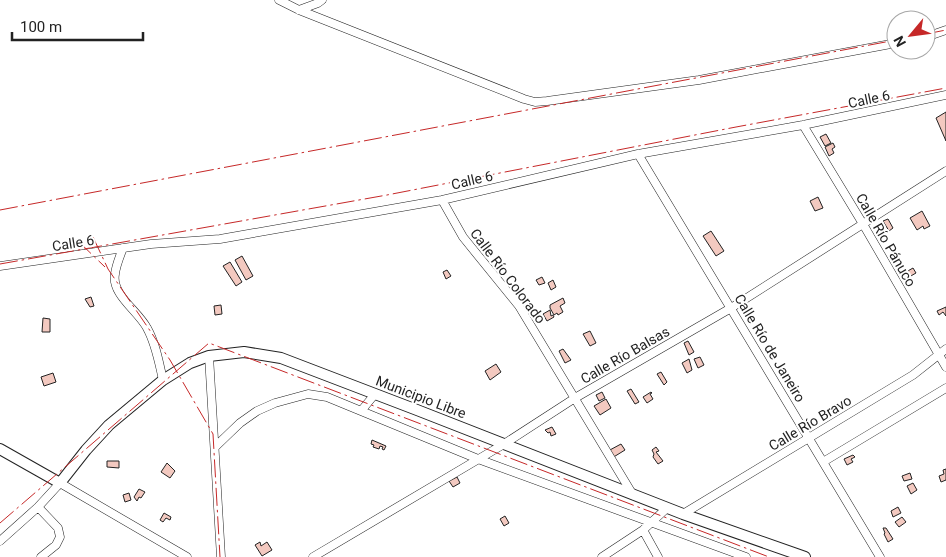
<svg xmlns="http://www.w3.org/2000/svg" width="946" height="557" font-family="Roboto,sans-serif">
<style>
.building{fill:#f3c9c0;stroke:#222}
.lines{fill:none;stroke-linecap:round;stroke-linejoin:round}
.minor-casing{stroke:#222;stroke-width:9}
.tertiary-casing{stroke:#222;stroke-width:12}
.minor{stroke:#fff;stroke-width:8}
.tertiary{stroke:#fff;stroke-width:10}
.power{stroke:#c62828;stroke-width:1;stroke-dasharray:18 4 2.5 4;stroke-linecap:butt}
.labels{text-anchor:middle;stroke-width:4;stroke-linejoin:round;paint-order:stroke}
.street-label{font-size:14px;fill:#222;stroke:#fff}
</style>
<rect width="100%" height="100%" fill="#fff"/>
<path class="building" d="M 946,112 L 946,141 L 936,118 Z
M 826,134 L 831,143 L 825,146 L 820,137 Z
M 833,143 L 835,147 L 832,149 L 834,153 L 829,156 L 825,147 Z
M 818,197 L 823,208 L 815,211 L 810,201 Z
M 922,211 L 930,226 L 924,229 L 923,226 L 917,230 L 910,218 Z
M 888,219 L 893,228 L 889,231 L 883,221 Z
M 711,231 L 724,251 L 716,256 L 703,236 Z
M 242,256 L 253,276 L 246,280 L 235,260 Z
M 230,262 L 242,282 L 236,286 L 223,266 Z
M 913,268 L 916,273 L 909,277 L 906,272 Z
M 447,270 L 451,276 L 446,279 L 443,272 Z
M 542,277 L 545,283 L 539,285 L 536,280 Z
M 553,280 L 556,287 L 551,290 L 548,283 Z
M 91,297 L 94,306 L 90,307 L 85,299 Z
M 563,298 L 565,303 L 560,306 L 563,312 L 558,315 L 557,313 L 554,315 L 550,308 L 550,305 Z
M 221,305 L 222,314 L 215,315 L 214,306 Z
M 946,307 L 946,316 L 943,312 L 939,315 L 937,311 Z
M 550,310 L 551,316 L 553,315 L 554,317 L 547,321 L 543,314 Z
M 43,318 L 50,319 L 50,332 L 42,332 Z
M 590,331 L 596,343 L 590,346 L 583,334 Z
M 688,341 L 694,352 L 689,355 L 684,343 Z
M 563,349 L 571,360 L 565,363 L 559,351 Z
M 700,357 L 704,365 L 698,368 L 694,359 Z
M 689,359 L 692,370 L 687,373 L 682,363 Z
M 496,364 L 501,372 L 490,380 L 485,371 Z
M 661,372 L 667,382 L 664,385 L 657,374 Z
M 53,373 L 56,382 L 44,386 L 41,377 Z
M 631,389 L 639,402 L 635,404 L 627,391 Z
M 602,392 L 605,398 L 599,401 L 596,395 Z
M 651,392 L 652,393 L 650,394 L 653,399 L 647,403 L 643,397 Z
M 606,399 L 611,408 L 600,415 L 594,406 Z
M 552,427 L 556,434 L 551,436 L 550,432 L 548,433 L 545,430 Z
M 372,440 L 386,446 L 384,450 L 382,449 L 383,447 L 380,446 L 379,449 L 373,447 L 374,445 L 371,444 Z
M 621,444 L 625,450 L 612,458 L 608,451 Z
M 656,447 L 659,451 L 656,452 L 663,461 L 658,464 L 653,457 L 654,454 L 652,450 Z
M 853,455 L 855,457 L 851,459 L 853,462 L 847,465 L 844,459 Z
M 107,461 L 119,461 L 119,468 L 107,467 Z
M 167,463 L 175,471 L 170,478 L 161,472 Z
M 946,469 L 946,480 L 941,482 L 939,476 L 944,474 L 943,470 Z
M 910,473 L 912,479 L 904,481 L 902,476 Z
M 457,477 L 460,483 L 453,487 L 449,481 Z
M 913,483 L 917,490 L 911,494 L 907,486 Z
M 139,489 L 145,492 L 141,498 L 139,497 L 137,501 L 134,497 Z
M 129,493 L 131,500 L 125,502 L 123,495 Z
M 898,507 L 901,513 L 893,517 L 891,511 Z
M 164,513 L 171,517 L 170,520 L 166,518 L 163,522 L 160,520 Z
M 505,516 L 509,523 L 504,526 L 500,519 Z
M 902,517 L 906,522 L 899,527 L 895,522 Z
M 883,528 L 886,528 L 893,539 L 888,542 L 884,534 L 885,533 Z
M 260,542 L 261,546 L 267,542 L 272,550 L 262,556 L 255,545 Z"/>
<g class="lines">
<defs>
<path id="minor" d="M 279,0 L 299,10 L 524,99 L 535,102 L 547,101 L 699,80 L 896,43
M 299,10 L 318,3 L 322,0
M 926,37 L 946,30
M 803,125 L 863,224 L 946,367
M 638,154 L 880,557
M 442,200 L 463,237 L 519,306 L 633,495
M 123,248 C 120,256 116,265 115,274 C 111,294 138,311 147,328 C 156,344 159,363 163,380
M 0,266 L 151,244 L 220,239 L 442,200 L 638,154 L 803,125 L 946,95
M 209,356 L 221,557
M 361,411 L 375,394
M 215,447 L 240,423 L 257,411 L 275,403 L 308,394 L 327,397 L 478,459 L 746,557
M 823,462 L 946,388
M 38,507 L 58,528 L 60,537 L 56,545 L 41,557
M 683,514 L 913,375 L 946,349
M 643,530 L 658,557
M 0,541 L 38,507 L 60,483 L 187,557
M 313,557 L 504,444 L 575,398 L 731,308 L 946,171
M 602,557 L 643,530 L 667,508"/>
<path id="tertiary" d="M 0,449 L 60,483 L 86,450 L 109,425 L 163,380 L 190,363 L 209,356 L 244,352 L 281,358 L 417,410 L 683,514 L 805,557"/>
</defs>
<use href="#minor" class="minor-casing"/>
<use href="#tertiary" class="tertiary-casing"/>
<use href="#minor" class="minor"/>
<use href="#tertiary" class="tertiary"/>
<path class="power" d="M 926,34 L 946,30
M 0,210 L 896,40
M 93,237 L 108,269 L 170,360 L 213,434 L 220,557
M 78,241 L 105,267
M 0,264 L 387,195 L 736,127 L 946,88
M 0,523 L 209,343 L 769,557"/>
</g>
<g class="labels">
<g class="street-label">
<text transform="translate(869 99) rotate(-12)" y="5">Calle 6</text>
<text transform="translate(472 180) rotate(-13)" y="5">Calle 6</text>
<text transform="translate(886 240) rotate(60)" y="5">Calle Río Pánuco</text>
<text transform="translate(73 243) rotate(-9)" y="5">Calle 6</text>
<text transform="translate(508 276) rotate(53)" y="5">Calle Río Colorado</text>
<text transform="translate(770 348) rotate(59)" y="5">Calle Río de Janeiro</text>
<text transform="translate(625 355) rotate(-30)" y="5">Calle Río Balsas</text>
<text transform="translate(421 397) rotate(21)" y="5">Municipio Libre</text>
<text transform="translate(810 423) rotate(-31)" y="5">Calle Río Bravo</text>
</g>
</g>
<g transform="translate(911 35) rotate(241)"><circle r="24" fill="#ffffff" stroke="#a7a7a7"/>
<path d="M0-4L9 19L0 12L-9 19Z" fill="#c62828"/>
<text y="-8" font-size="14" font-weight="bold" text-anchor="middle" fill="#222222">N</text>
</g>
<path d="M12 32v8h131v-8" fill="none" stroke="#222222" stroke-width="2.5"/>
<text x="20" y="32" font-size="15" fill="#222222" stroke="#ffffff" stroke-width="4" paint-order="stroke">100 m</text>
</svg>
